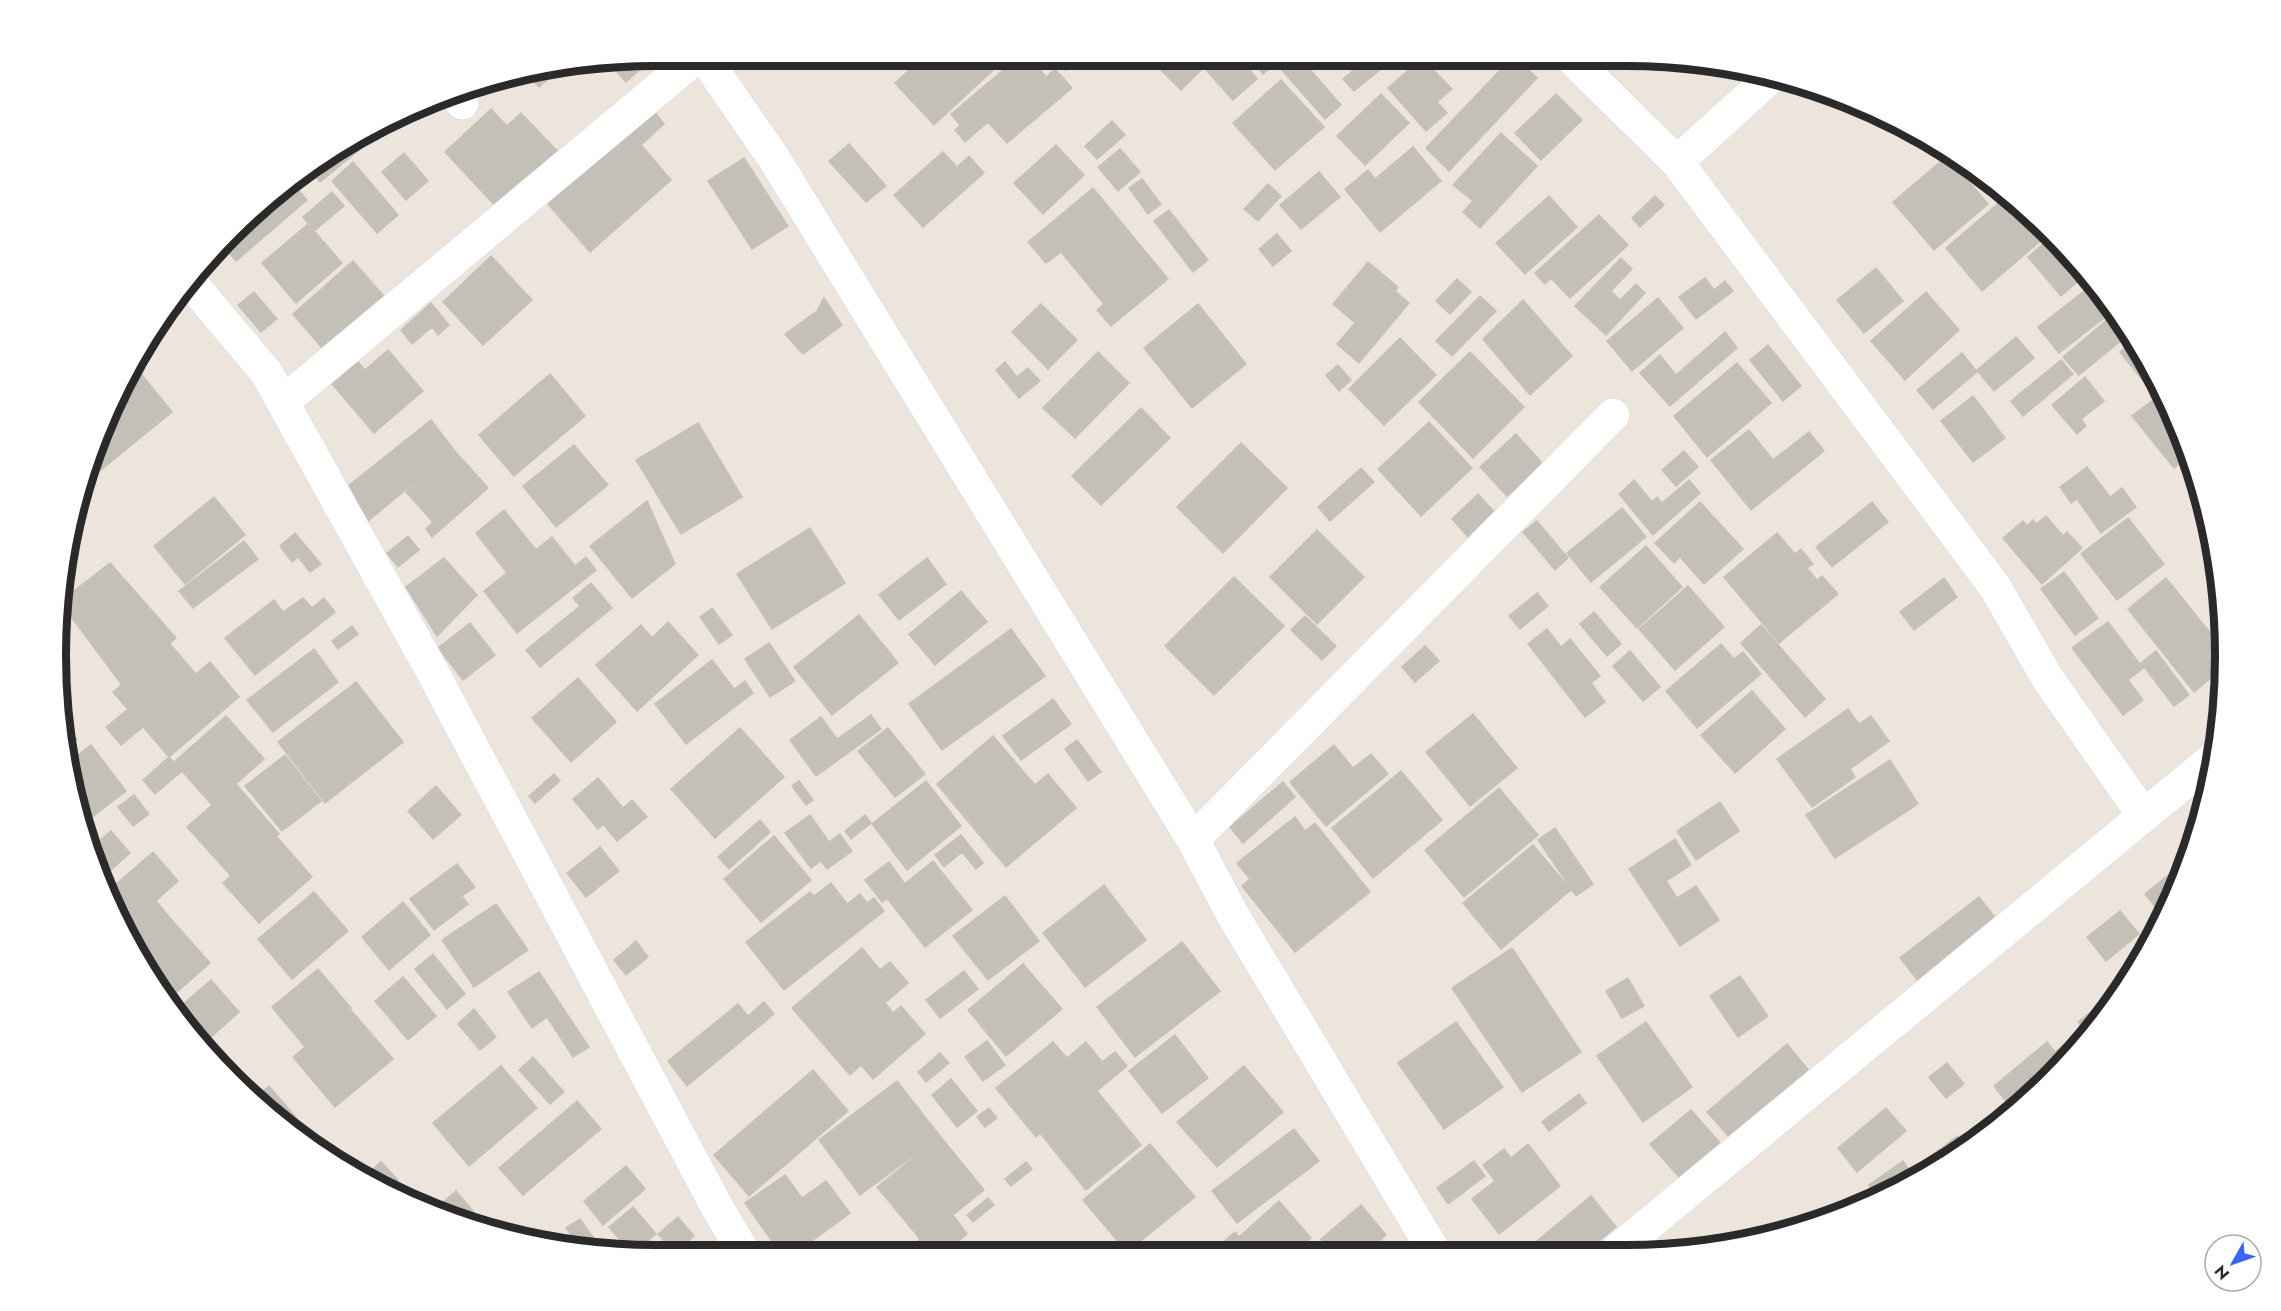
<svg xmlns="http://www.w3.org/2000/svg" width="2281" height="1311" font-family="Jost,sans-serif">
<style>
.building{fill:#c4bfb7;stroke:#c8c0b5;stroke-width:1.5}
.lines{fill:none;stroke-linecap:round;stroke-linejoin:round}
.street-casing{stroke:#d1d5e4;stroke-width:34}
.street{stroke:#fff;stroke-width:33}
.rim{fill:none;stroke:#2a2a2a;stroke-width:8}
</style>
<rect width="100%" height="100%" fill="#ede4dc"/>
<path class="building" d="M 1491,57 L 1516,57 L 1537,78 L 1449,171 L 1426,148 L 1502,68 Z
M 1205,58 L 1209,62 L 1181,90 L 1150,59 Z
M 1221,58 L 1240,58 L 1257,79 L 1233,100 L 1207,71 Z
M 1250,58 L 1281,58 L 1263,74 Z
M 1294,58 L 1300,58 L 1341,105 L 1325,119 L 1281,69 Z
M 1368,58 L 1394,58 L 1354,91 L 1343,79 Z
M 1422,58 L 1452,89 L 1437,102 L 1447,113 L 1426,131 L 1388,88 Z
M 921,59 L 1005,59 L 934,125 L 895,83 Z
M 1057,59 L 1090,59 L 1092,61 L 1081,69 L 1076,62 L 1065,70 Z
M 647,60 L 648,62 L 626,82 L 607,61 Z
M 1015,60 L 1023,71 L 1034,62 L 1046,77 L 1055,69 L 1072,88 L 1007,143 L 988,122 L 965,142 L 955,130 L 960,125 L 951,114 Z
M 567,63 L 539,87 L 526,72 Z
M 1281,80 L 1324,127 L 1275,170 L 1233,123 Z
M 1381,94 L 1409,123 L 1365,165 L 1337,136 Z
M 1556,94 L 1582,120 L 1541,160 L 1515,133 Z
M 491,109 L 507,126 L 521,113 L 560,154 L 500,211 L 445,152 Z
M 654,111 L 664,124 L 641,145 L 671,180 L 590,252 L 548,204 Z
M 1112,121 L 1125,135 L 1097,159 L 1085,146 Z
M 369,130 L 375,137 L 320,182 L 309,168 Z
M 1501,133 L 1537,166 L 1480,228 L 1463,212 L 1473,201 L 1453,185 Z
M 849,144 L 886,186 L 866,202 L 829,161 Z
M 1056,145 L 1084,175 L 1043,214 L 1014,183 Z
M 1413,147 L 1441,181 L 1380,232 L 1345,189 L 1368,170 L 1375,179 Z
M 1120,149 L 1140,172 L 1118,191 L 1098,167 Z
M 943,152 L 957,167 L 969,156 L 984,173 L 923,227 L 894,195 Z
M 404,153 L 428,181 L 406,200 L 382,172 Z
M 1947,156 L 1988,204 L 1934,250 L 1893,202 Z
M 744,158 L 788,226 L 752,249 L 708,181 Z
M 353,162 L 398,215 L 377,233 L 332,181 Z
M 1319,172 L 1340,197 L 1301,229 L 1280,205 Z
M 1142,179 L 1161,204 L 1148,214 L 1129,188 Z
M 290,180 L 307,200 L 236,261 L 221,243 Z
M 1268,184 L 1281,196 L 1258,221 L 1244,209 Z
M 1093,188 L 1168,279 L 1111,326 L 1097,310 L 1104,304 L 1061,252 L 1046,263 L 1028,242 Z
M 332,192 L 344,206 L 314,231 L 303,217 Z
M 2008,195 L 2045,237 L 1982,291 L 1946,248 Z
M 1549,196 L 1577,227 L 1525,274 L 1496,243 Z
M 1655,196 L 1664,205 L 1640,227 L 1632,218 Z
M 1169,210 L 1208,260 L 1193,272 L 1154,221 Z
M 1599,215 L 1628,245 L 1570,298 L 1551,278 L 1545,284 L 1535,273 Z
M 308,224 L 342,263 L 296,303 L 262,263 Z
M 1277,234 L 1291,251 L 1273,266 L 1259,249 Z
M 2048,240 L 2081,279 L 2061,296 L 2028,257 Z
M 491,256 L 532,300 L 483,345 L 443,302 Z
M 1621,258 L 1632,269 L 1611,291 L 1620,300 L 1636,284 L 1645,293 L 1606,335 L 1575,306 Z
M 353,261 L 389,302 L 328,355 L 293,314 Z
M 1368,262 L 1398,287 L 1395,291 L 1409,303 L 1359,363 L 1337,344 L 1355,323 L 1333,304 Z
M 1876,268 L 1903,301 L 1864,333 L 1837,300 Z
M 1705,278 L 1714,290 L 1725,281 L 1733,291 L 1696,319 L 1679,297 Z
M 1457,279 L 1471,292 L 1450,314 L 1436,301 Z
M 2088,288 L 2093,295 L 2101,289 L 2114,310 L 2059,353 L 2038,327 Z
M 254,292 L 277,319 L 261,332 L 238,305 Z
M 1926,292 L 1959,330 L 1905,380 L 1871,341 Z
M 1480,296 L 1496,311 L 1452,356 L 1436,341 Z
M 824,298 L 842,325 L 803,354 L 785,334 L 817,311 Z
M 1658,298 L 1683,328 L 1632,371 L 1607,341 Z
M 1523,300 L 1572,356 L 1530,395 L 1483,339 Z
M 431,303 L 449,325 L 438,335 L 432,327 L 412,344 L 401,330 Z
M 1041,304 L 1077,340 L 1048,369 L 1012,332 Z
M 1198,304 L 1246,364 L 1192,408 L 1144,348 Z
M 2115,313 L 2129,334 L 2079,375 L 2063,357 Z
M 1725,332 L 1737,348 L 1670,406 L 1640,373 L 1660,355 L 1676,375 Z
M 2016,337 L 2034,358 L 1994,391 L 1977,370 Z
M 1400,338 L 1436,375 L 1384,425 L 1349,389 Z
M 2133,341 L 2164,390 L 2156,397 L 2120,352 Z
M 1768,345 L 1801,386 L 1783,401 L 1750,360 Z
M 388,350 L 423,391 L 374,433 L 332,384 L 358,362 L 365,370 Z
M 1098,352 L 1129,383 L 1075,438 L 1043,408 Z
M 1470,352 L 1524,407 L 1473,458 L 1419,402 Z
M 1962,353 L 1977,372 L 1933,409 L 1917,390 Z
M 2061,360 L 2073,374 L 2023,416 L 2011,401 Z
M 1005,362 L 1017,377 L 1028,368 L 1040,381 L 1019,398 L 996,370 Z
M 1737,363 L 1771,403 L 1707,457 L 1674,416 Z
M 1338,365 L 1351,380 L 1339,391 L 1326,375 Z
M 550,374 L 585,416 L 514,476 L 479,435 Z
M 142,375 L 172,412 L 101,470 L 92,458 L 115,397 Z
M 2085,377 L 2104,401 L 2081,419 L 2086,426 L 2077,434 L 2052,405 Z
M 2164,392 L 2188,456 L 2174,468 L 2132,416 Z
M 1973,396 L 2005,438 L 1973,462 L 1941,421 Z
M 1141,408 L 1170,438 L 1101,505 L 1072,476 Z
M 431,420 L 454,450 L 368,521 L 343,490 Z
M 1429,422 L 1472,468 L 1421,516 L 1378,469 Z
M 698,423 L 742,497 L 681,534 L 636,460 Z
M 1749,430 L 1773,460 L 1809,432 L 1824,451 L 1751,510 L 1711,460 Z
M 1516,434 L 1543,464 L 1507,496 L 1480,467 Z
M 1241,443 L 1287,488 L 1223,553 L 1177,507 Z
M 574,445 L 608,485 L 556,527 L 523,486 Z
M 454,450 L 488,488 L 432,537 L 426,529 L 433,522 L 406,492 Z
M 1684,451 L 1698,467 L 1676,486 L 1662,470 Z
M 2087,467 L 2110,497 L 2122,488 L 2136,507 L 2101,533 L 2077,499 L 2071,503 L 2060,487 Z
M 1361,468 L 1374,482 L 1330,521 L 1318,507 Z
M 2196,475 L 2205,501 L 2205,502 L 2188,480 Z
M 1634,480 L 1652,502 L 1657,497 L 1662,503 L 1689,480 L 1700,493 L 1653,535 L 1619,494 Z
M 1478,494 L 1495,513 L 1468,537 L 1452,519 Z
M 214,497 L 245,535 L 185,584 L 154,546 Z
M 647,501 L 675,564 L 632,598 L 590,546 Z
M 1700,502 L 1743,549 L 1704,584 L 1680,557 L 1674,563 L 1655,543 Z
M 1872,502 L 1888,522 L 1832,567 L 1816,547 Z
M 1622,508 L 1646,537 L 1591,582 L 1567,553 Z
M 504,510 L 536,550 L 507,573 L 476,533 Z
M 2046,516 L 2063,536 L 2067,532 L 2082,548 L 2042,584 L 2003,538 L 2023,521 L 2027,526 L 2033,520 L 2036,524 Z
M 2128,518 L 2164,564 L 2117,600 L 2081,554 Z
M 1537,521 L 1568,558 L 1555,570 L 1523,532 Z
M 810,528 L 845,583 L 772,629 L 737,574 Z
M 1317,530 L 1364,577 L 1317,624 L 1270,577 Z
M 295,533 L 321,564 L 310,572 L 298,557 L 292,562 L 280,546 Z
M 1777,533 L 1795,554 L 1801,549 L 1813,564 L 1807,568 L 1817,580 L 1822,576 L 1838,594 L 1779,643 L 1724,577 Z
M 408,536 L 419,550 L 398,567 L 387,553 Z
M 552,537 L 575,566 L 586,557 L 596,570 L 517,633 L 484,591 Z
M 244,541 L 258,559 L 193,608 L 179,591 Z
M 1646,546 L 1682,587 L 1637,628 L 1600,587 Z
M 444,558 L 477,595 L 437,636 L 406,587 Z
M 927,558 L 946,584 L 899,620 L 879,595 Z
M 110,563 L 176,638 L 122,685 L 60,602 Z
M 2064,572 L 2098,618 L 2075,635 L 2041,589 Z
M 1234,577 L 1284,626 L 1214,695 L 1165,646 Z
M 1944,578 L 1957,597 L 1914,630 L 1900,612 Z
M 2166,578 L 2223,649 L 2222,669 L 2194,692 L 2128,609 Z
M 591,583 L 612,608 L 540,667 L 526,650 L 580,606 L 573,598 Z
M 1688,586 L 1724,627 L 1675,670 L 1639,629 Z
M 961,591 L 987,622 L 935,665 L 909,634 Z
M 1537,593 L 1548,606 L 1520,629 L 1509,616 Z
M 303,598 L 312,608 L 324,598 L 335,612 L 255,675 L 225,638 L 274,600 L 283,612 Z
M 712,608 L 732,635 L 719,644 L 700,617 Z
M 1594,612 L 1621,644 L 1607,656 L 1580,624 Z
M 859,615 L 898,663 L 832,715 L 794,667 Z
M 1305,616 L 1336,646 L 1322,660 L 1291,630 Z
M 668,622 L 698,655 L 637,711 L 596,665 L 641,625 L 652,638 Z
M 2108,622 L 2143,668 L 2128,680 L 2143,700 L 2123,715 L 2072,648 Z
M 470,623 L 495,655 L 463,680 L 438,648 Z
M 1761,625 L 1825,699 L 1805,717 L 1741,643 Z
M 352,626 L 358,634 L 338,649 L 332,641 Z
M 1011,629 L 1045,676 L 942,750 L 909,704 Z
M 1547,629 L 1561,647 L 1570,639 L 1600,676 L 1591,683 L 1605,702 L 1585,717 L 1528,644 Z
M 769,643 L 795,681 L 770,697 L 745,659 Z
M 170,644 L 196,674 L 210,662 L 239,697 L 169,757 L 113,692 Z
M 1721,644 L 1734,659 L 1743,652 L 1761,674 L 1697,728 L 1666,691 Z
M 1425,646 L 1439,661 L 1415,682 L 1402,667 Z
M 314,649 L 338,682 L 273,732 L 247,700 Z
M 1630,651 L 1660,687 L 1643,701 L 1613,666 Z
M 2156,651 L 2189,695 L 2174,706 L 2141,663 Z
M 712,660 L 734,689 L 745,681 L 753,693 L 686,744 L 655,704 Z
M 578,678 L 616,722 L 571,762 L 532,718 Z
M 356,682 L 403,742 L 325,803 L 278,742 Z
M 1752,691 L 1785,729 L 1735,773 L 1701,735 Z
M 1053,699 L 1071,724 L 1021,760 L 1003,736 Z
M 128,709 L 143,727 L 121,745 L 106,727 Z
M 1848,709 L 1859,724 L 1871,716 L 1889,741 L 1850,769 L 1855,777 L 1812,807 L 1777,759 Z
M 1473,714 L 1517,768 L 1470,806 L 1426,752 Z
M 871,715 L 881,729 L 816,776 L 790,740 L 821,717 L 837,739 Z
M 60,716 L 77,739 L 64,749 Z
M 226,716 L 264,759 L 212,805 L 174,762 Z
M 740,728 L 784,777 L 715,838 L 671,789 Z
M 888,728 L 925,774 L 895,797 L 858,751 Z
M 993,736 L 1035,785 L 1048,774 L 1076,808 L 1006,867 L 937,784 Z
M 1077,740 L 1101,772 L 1088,781 L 1065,749 Z
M 91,745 L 126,791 L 83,824 L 66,764 Z
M 1334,745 L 1353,768 L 1371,754 L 1388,774 L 1326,826 L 1290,782 Z
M 285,755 L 321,801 L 282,831 L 245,786 Z
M 169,757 L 182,771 L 155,794 L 143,780 Z
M 1890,760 L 1918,804 L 1835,858 L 1806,815 Z
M 1401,771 L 1442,820 L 1373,878 L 1332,828 Z
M 554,774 L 560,781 L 535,803 L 529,796 Z
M 598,778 L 623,808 L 598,829 L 573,799 Z
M 799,781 L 813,800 L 806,805 L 792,786 Z
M 926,781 L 961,826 L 907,870 L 872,824 Z
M 1283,782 L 1295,797 L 1243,843 L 1230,827 Z
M 236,784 L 279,834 L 231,876 L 187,827 Z
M 436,786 L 461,815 L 433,839 L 408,811 Z
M 1499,788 L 1538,835 L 1464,897 L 1425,850 Z
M 134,795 L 149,814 L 133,826 L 118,807 Z
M 632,800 L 647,817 L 617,841 L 604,825 Z
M 1720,802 L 1739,831 L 1696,860 L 1677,831 Z
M 810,815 L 829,842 L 840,834 L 852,851 L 827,869 L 821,861 L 811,868 L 785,833 Z
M 865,815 L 871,823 L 851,839 L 845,831 Z
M 1295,817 L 1305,831 L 1315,823 L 1370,892 L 1295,952 L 1242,886 L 1250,879 L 1237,863 Z
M 760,820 L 770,832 L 729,869 L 718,857 Z
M 1555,828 L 1593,884 L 1576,896 L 1538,840 Z
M 111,831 L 130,853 L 100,880 L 90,849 Z
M 961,835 L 983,863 L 976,869 L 962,852 L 944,867 L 935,855 Z
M 276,836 L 312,877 L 259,923 L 223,883 Z
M 774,836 L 811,880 L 761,922 L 724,879 Z
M 1675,839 L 1691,865 L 1666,881 L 1677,898 L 1696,886 L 1719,920 L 1680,946 L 1629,869 Z
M 1533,845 L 1571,890 L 1501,949 L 1463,903 Z
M 600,847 L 619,871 L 586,897 L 567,873 Z
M 153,852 L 178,881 L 123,930 L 105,894 Z
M 2190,857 L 2166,910 L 2161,914 L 2145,894 Z
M 933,861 L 972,910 L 925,947 L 887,898 Z
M 889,862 L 905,884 L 882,902 L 865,880 Z
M 457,864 L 475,887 L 462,896 L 468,904 L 434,930 L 410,899 Z
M 831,883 L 847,904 L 860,894 L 867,903 L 874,898 L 884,911 L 784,990 L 746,942 L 810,892 L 814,896 Z
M 1104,885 L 1146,940 L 1085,987 L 1043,933 Z
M 314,892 L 348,931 L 292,979 L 258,939 Z
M 1005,896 L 1039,941 L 988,980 L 953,936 Z
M 1979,897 L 1998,921 L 1919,982 L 1900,958 Z
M 156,901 L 170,918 L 143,942 L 128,925 Z
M 403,902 L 430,935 L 389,970 L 362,937 Z
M 496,904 L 528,950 L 474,987 L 442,940 Z
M 2120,911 L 2139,934 L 2106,961 L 2087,937 Z
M 170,918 L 210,963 L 168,1000 L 133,950 Z
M 636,941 L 648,957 L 626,975 L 614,960 Z
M 1182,942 L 1220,991 L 1135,1057 L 1097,1007 Z
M 862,948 L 880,970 L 890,962 L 908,983 L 885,1003 L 893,1013 L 901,1006 L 925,1034 L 873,1079 L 861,1065 L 850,1075 L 792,1008 Z
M 1512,948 L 1581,1052 L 1522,1092 L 1452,988 Z
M 433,954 L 465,994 L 447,1009 L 415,969 Z
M 1023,964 L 1062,1009 L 1006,1056 L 968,1010 Z
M 318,969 L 351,1008 L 305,1047 L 272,1007 Z
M 964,971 L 978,989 L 940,1018 L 926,1000 Z
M 539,972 L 589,1047 L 573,1057 L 547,1017 L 532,1028 L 508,992 Z
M 1740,976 L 1768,1016 L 1738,1037 L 1710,996 Z
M 403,977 L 436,1016 L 408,1040 L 375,1001 Z
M 1628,978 L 1644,1006 L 1622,1018 L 1606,991 Z
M 211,980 L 239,1012 L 201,1046 L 175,1011 Z
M 2116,993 L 2086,1033 L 2078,1022 Z
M 764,1002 L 774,1014 L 687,1086 L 668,1061 L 738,1004 L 748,1016 Z
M 350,1009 L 393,1059 L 335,1107 L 293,1057 Z
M 474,1009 L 496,1037 L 480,1050 L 458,1024 Z
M 1456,1022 L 1503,1087 L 1444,1129 L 1398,1063 Z
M 1646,1022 L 1692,1087 L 1643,1122 L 1597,1056 Z
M 1175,1035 L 1208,1078 L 1162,1113 L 1129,1071 Z
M 2069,1040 L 2075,1047 L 2050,1080 L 2013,1110 L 1994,1086 L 2047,1042 L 2055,1052 Z
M 987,1041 L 1005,1065 L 983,1081 L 965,1057 Z
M 1053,1042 L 1067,1058 L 1086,1042 L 1102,1062 L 1115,1052 L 1127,1066 L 1097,1091 L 1141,1145 L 1086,1190 L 1040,1133 L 1036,1137 L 996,1088 Z
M 1787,1044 L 1810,1072 L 1731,1139 L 1707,1112 Z
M 940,1053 L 949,1063 L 926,1082 L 918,1072 Z
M 533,1057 L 564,1092 L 550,1104 L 519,1070 Z
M 1947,1063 L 1964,1084 L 1946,1098 L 1929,1077 Z
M 501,1066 L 537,1108 L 469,1166 L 433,1123 Z
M 1244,1066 L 1283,1112 L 1217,1167 L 1177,1122 Z
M 813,1070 L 848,1111 L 749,1196 L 714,1155 Z
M 951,1079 L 977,1111 L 957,1127 L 932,1095 Z
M 897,1081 L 940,1136 L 860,1195 L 819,1140 Z
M 269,1086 L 329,1156 L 253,1100 Z
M 1579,1094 L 1586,1103 L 1549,1131 L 1542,1122 Z
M 577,1101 L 601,1129 L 523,1195 L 499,1168 Z
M 989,1108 L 997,1118 L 985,1127 L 977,1117 Z
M 1886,1108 L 1906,1131 L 1857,1172 L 1838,1148 Z
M 1691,1110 L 1720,1143 L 1679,1177 L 1650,1144 Z
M 1294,1129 L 1319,1161 L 1237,1223 L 1212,1191 Z
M 940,1136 L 984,1190 L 953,1215 L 967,1234 L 943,1253 L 904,1253 L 920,1239 L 877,1187 Z
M 1957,1136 L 1967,1148 L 1936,1165 L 1930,1157 Z
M 1150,1144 L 1195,1197 L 1127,1252 L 1083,1200 Z
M 1528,1144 L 1560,1186 L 1499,1234 L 1472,1199 L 1495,1181 L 1483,1165 L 1504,1149 L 1511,1158 Z
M 1474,1161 L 1485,1176 L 1448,1204 L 1437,1188 Z
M 1903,1161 L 1913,1175 L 1876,1195 L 1869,1185 Z
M 381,1162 L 398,1180 L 388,1189 L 364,1177 Z
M 1026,1162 L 1032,1169 L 1011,1186 L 1005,1179 Z
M 626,1166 L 645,1189 L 603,1225 L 584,1201 Z
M 785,1175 L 802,1198 L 826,1181 L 850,1213 L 794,1254 L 781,1254 L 745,1203 Z
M 456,1191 L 489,1230 L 436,1208 Z
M 1591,1196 L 1616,1227 L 1587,1251 L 1525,1251 Z
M 988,1198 L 994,1205 L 973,1222 L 967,1215 Z
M 1279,1201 L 1311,1238 L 1295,1252 L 1228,1252 L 1221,1244 L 1235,1232 L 1239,1237 Z
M 1361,1205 L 1386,1235 L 1367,1252 L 1333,1252 L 1321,1239 Z
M 633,1207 L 656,1234 L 632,1254 L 609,1227 Z
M 678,1217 L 694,1236 L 675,1253 L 658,1234 Z
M 580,1219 L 595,1240 L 582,1248 L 566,1228 Z"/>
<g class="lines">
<defs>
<path id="street" d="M 1570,57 L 1677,162 L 1995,587 L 2048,679 L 2144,816
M 706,60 L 773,157 L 1193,840 L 1234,917 L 1434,1251
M 452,92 L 462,103
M 1677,162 L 1773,75
M 190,282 L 266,372 L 432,671 L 718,1209 L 745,1254
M 283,402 L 693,60
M 1193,840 L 1613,415
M 1616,1251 L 2215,757"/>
</defs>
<use href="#street" class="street-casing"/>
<use href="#street" class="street"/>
</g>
<path d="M0 0H2281V1311H0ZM655 66H1626A589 589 0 0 1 2215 655V656A589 589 0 0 1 1626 1245H655A589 589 0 0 1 66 656V655A589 589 0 0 1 655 66Z" fill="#fff" fill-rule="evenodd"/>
<path class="rim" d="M655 66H1626A589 589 0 0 1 2215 655V656A589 589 0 0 1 1626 1245H655A589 589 0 0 1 66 656V655A589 589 0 0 1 655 66Z"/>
<g transform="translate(2233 1263) rotate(230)"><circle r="28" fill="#ffffff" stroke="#aaaaaa" stroke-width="1.5"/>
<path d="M0-4.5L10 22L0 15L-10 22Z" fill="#3666ff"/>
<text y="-9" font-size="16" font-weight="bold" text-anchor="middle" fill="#2a2a2a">N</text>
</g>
</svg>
